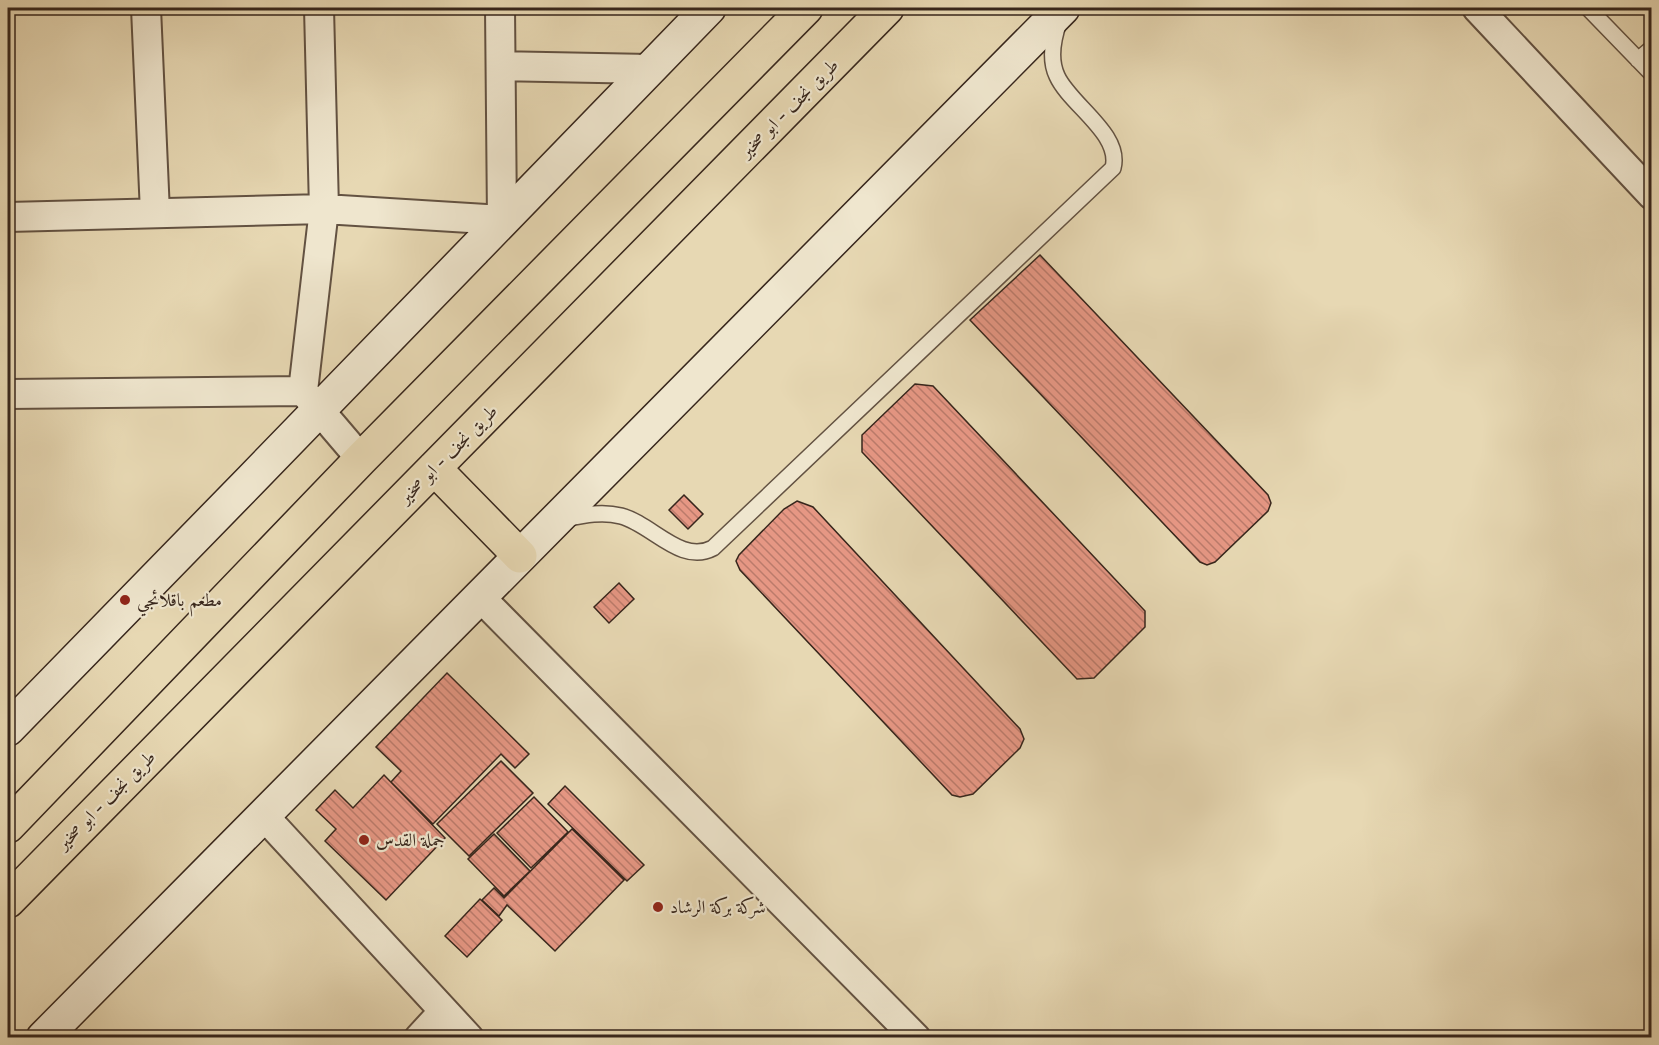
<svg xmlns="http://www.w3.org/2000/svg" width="1659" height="1045" font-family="'Libre Caslon Text',Amiri,serif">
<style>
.building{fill:url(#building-back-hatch);stroke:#37261c;stroke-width:1.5}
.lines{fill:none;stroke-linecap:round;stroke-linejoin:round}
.lane-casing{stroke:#635242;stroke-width:18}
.street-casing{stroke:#635242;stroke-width:32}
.secondary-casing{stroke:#37261c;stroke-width:36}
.highway-casing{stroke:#37261c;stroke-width:36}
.lane{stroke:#efe6ce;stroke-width:15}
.street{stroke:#efe6ce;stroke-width:28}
.secondary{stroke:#efe6ce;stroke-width:33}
.highway{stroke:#e7d8b3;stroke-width:33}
.poi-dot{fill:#8f2418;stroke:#efe6ce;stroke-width:2}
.labels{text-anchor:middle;stroke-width:4.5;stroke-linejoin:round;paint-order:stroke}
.street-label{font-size:18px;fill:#37261c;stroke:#efe6ce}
.poi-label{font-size:18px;fill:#37261c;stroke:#efe6ce;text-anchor:start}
</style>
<defs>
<pattern id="building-back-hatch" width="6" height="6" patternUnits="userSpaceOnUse" patternTransform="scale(1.5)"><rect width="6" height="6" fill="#e69784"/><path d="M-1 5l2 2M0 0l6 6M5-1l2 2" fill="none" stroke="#bb7b6b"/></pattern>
</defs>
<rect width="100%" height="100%" fill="#e7d8b3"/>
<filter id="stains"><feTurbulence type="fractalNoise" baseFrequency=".00333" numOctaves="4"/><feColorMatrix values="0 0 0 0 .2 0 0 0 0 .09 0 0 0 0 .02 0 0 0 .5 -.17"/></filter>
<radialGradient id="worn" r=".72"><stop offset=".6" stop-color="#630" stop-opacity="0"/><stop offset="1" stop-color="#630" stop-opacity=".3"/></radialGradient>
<path class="building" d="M 1040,255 L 1268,495 L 1271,503 L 1268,511 L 1215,562 L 1207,565 L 1200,562 L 970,320 Z
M 915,384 L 933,386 L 1145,611 L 1145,627 L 1094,678 L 1077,679 L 862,452 L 862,435 Z
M 684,495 L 703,514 L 688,529 L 669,510 Z
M 797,501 L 813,507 L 1020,729 L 1024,739 L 1020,748 L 973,794 L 960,797 L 952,795 L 740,570 L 736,561 L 739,555 L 784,509 Z
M 619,583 L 634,599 L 609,623 L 594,607 Z
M 447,673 L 529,754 L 515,768 L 501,754 L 433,824 L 391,782 L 401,771 L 376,747 Z
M 501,761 L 533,793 L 469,856 L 437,824 Z
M 384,775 L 445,838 L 386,900 L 325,841 L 336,829 L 316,810 L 335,790 L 353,808 Z
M 565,786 L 644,865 L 627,881 L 548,804 Z
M 534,797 L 568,832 L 531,868 L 497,833 Z
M 572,829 L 624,880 L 555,951 L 507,905 L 499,916 L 482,900 L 494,888 L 504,898 Z
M 494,834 L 530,871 L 504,896 L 468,859 Z
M 480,899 L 502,920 L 467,957 L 445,936 Z"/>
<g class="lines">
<defs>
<path id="lane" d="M 1588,8 L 1652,74
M 1638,60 L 1652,48
M 565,519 C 584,515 602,511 621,516 C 652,524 681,565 713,548 L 1113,168 C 1122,134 1070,105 1057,76 C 1049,59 1053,39 1059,22"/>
<path id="street" d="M 146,8 L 155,213
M 1477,8 L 1652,195
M 501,66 L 650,69
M 8,217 L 324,209 L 502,220 L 500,8
M 303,391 L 324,209 L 319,8
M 8,394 L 303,391 L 361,459
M 480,597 L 916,1038
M 264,816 L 469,1038
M 419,1038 L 443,1012"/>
<path id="secondary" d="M 8,729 C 243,490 475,247 709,8
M 43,1038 L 1063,8"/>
<path id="highway" d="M 434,468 L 520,556
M 8,826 L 361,459 L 806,8
M 8,901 L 887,8"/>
</defs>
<use href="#lane" class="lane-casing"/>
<use href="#street" class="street-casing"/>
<use href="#secondary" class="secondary-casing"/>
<use href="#highway" class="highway-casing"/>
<use href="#lane" class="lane"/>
<use href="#street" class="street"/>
<use href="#secondary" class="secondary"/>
<use href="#highway" class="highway"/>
</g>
<g class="poi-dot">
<circle cx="125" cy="600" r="6"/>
<circle cx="364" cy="840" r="6"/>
<circle cx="658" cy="907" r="6"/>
</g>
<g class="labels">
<g class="street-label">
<text transform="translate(789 108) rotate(-45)" y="6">طريق نجف - ابو صخير</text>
<text transform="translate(448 454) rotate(-45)" y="6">طريق نجف - ابو صخير</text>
<text transform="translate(106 800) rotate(-45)" y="6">طريق نجف - ابو صخير</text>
</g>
<g class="poi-label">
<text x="137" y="606">مطعم باقلائجي</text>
<text x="376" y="846">جملة القدس</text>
<text x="670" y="913">شركة بركة الرشاد</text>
</g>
</g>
<rect width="1659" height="1045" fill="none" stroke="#e7d8b3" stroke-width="30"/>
<rect x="9" y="9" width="1641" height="1027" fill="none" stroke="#37261c" stroke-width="3"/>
<rect x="15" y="15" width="1629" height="1015" fill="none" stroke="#37261c" stroke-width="1.5"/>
<rect width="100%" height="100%" filter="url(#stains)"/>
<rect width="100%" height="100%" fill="url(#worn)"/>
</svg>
